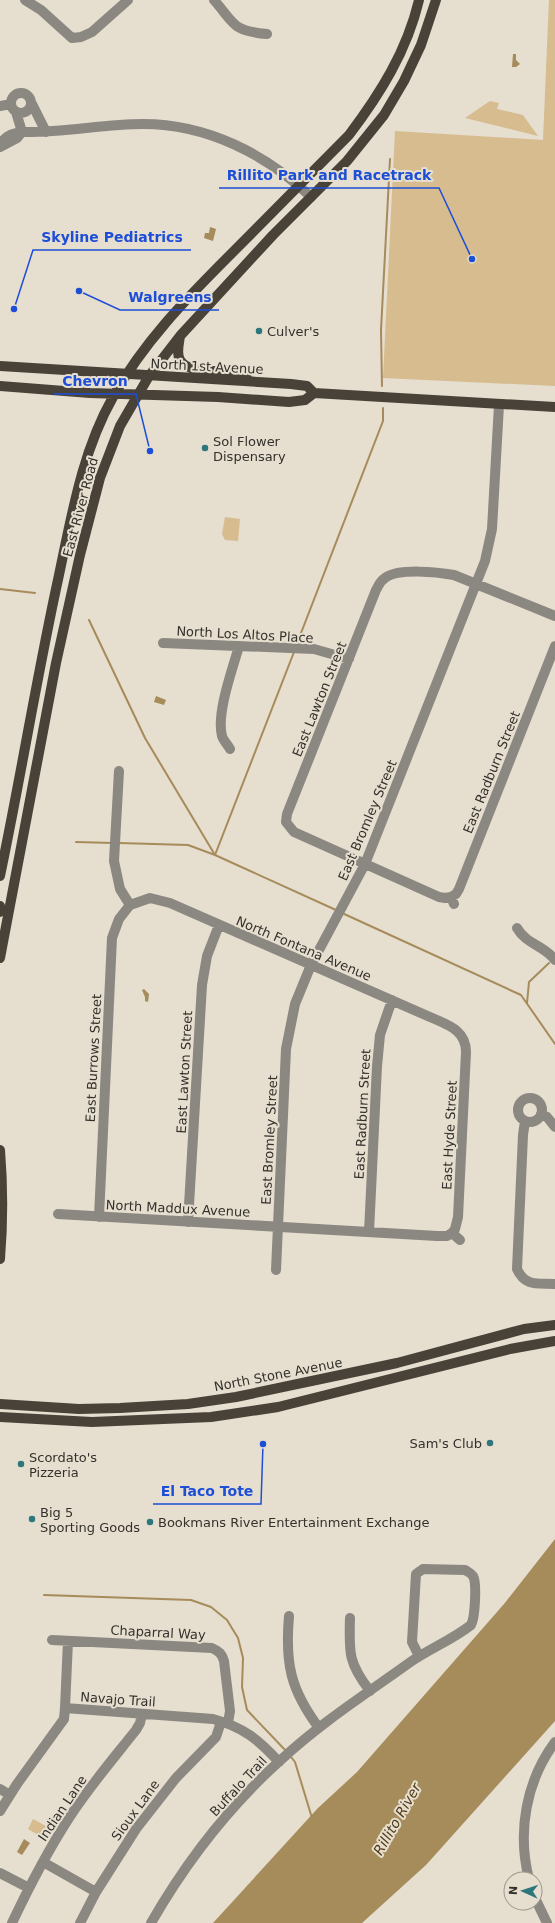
<svg xmlns="http://www.w3.org/2000/svg" width="555" height="1923" font-family="'DejaVu Sans',sans-serif">
<style>
.green{fill:#d6bc8f}
.water{fill:#a68b5b}
.lines{fill:none;stroke-linecap:round;stroke-linejoin:round}
.stream{stroke:#a68b5b;stroke-width:2}
.minor{stroke:#8b8882;stroke-width:10}
.major{stroke:#484238;stroke-width:10}
.poi-dot{fill:#2d777c;stroke:#e6decf;stroke-width:1.5}
.labels{text-anchor:middle;stroke-width:4;stroke-linejoin:round;paint-order:stroke}
.poi-label{font-size:13px;fill:#34312c;stroke:#e6decf;text-anchor:start}
.street-label{font-size:13px;fill:#34312c;stroke:#e6decf}
.water-label{font-size:14px;font-style:italic;fill:#513c15;stroke:#e6decf}
.leader{fill:none;stroke:#1d4ed8;stroke-width:1.5}
.callout-dot{fill:#1d4ed8;stroke:#e6decf;stroke-width:1.5}
.callout-label{font-size:14px;text-anchor:middle;font-weight:bold;fill:#1d4ed8;stroke:#e6decf;stroke-width:4;stroke-linejoin:round;paint-order:stroke}
</style>
<rect width="100%" height="100%" fill="#e6decf"/>
<path class="green" d="M 549,0 L 555,0 L 555,386 L 383,378 L 395,131 L 543,140 Z
M 490,101 L 499,103 L 497,109 L 523,115 L 538,136 L 465,118 Z
M 225,517 L 240,519 L 238,541 L 225,540 L 222,534 Z
M 33,1819 L 46,1826 L 40,1836 L 28,1829 Z"/>
<path class="water" d="M 513,54 L 516,54 L 516,60 L 520,64 L 516,67 L 512,67 Z
M 210,227 L 216,229 L 213,241 L 204,238 L 205,233 L 209,233 Z
M 156,696 L 166,700 L 164,705 L 154,702 Z
M 144,989 L 149,994 L 148,1002 L 145,1001 L 145,997 L 142,990 Z
M 555,1539 L 555,1721 L 426,1865 L 362,1923 L 213,1923 L 318,1808 L 357,1772 L 504,1604 Z
M 24,1839 L 30,1843 L 22,1855 L 17,1852 Z"/>
<g class="lines">
<path class="stream" d="M 382,386 L 381,330 L 390,159
M 0,589 L 35,593
M 89,620 L 145,738 L 215,855 L 336,910
M 296,646 L 383,421 L 383,408
M 76,842 L 113,843
M 119,843 L 188,845 L 215,855 L 294,652
M 342,913 L 521,995 L 555,1044
M 527,1003 L 529,982 L 549,963
M 44,1595 L 191,1600 L 211,1607 L 227,1620 L 238,1638 L 243,1658 L 242,1687 L 247,1710 L 287,1752
M 291,1757 L 295,1762 L 312,1818"/>
<path class="minor" d="M 25,0 L 41,10 L 72,38 L 81,37 L 92,32 L 128,0
M 214,0 C 235,24 232,31 267,34
M11 103a10 10 0 1 1 20 0a10 10 0 1 1-20 0Z
M 32,104 L 46,132
M 0,106 L 11,104
M 16,112 L 22,132 C 63,133 103,124 143,124 C 207,124 266,154 311,197
M 0,146 C 4,136 12,133 22,132 L 17,138 L 0,147
M 163,643 L 314,649 L 349,659
M 230,749 C 228,745 223,740 222,736 C 216,713 233,668 239,646
M 119,771 L 114,861 L 120,889 L 130,905
M 451,897 L 445,898 L 439,897 L 294,832 L 286,822 L 287,814 L 376,590 C 379,585 380,581 385,578 C 398,568 438,572 454,575 L 555,616
M 454,904 L 451,897 L 456,894 L 459,889 L 555,646
M 130,905 L 150,898 L 170,903 L 430,1017 C 448,1025 466,1030 466,1052 L 458,1217 L 455,1229 L 452,1233
M 517,928 C 526,944 545,946 555,960
M518 1110a12 12 0 1 1 24 0a12 12 0 1 1-24 0Z
M 541,1114 L 547,1117 L 555,1127
M 525,1121 L 523,1135 L 517,1269 C 525,1287 538,1283 555,1284
M 58,1214 L 437,1236 L 447,1236 L 452,1233 L 460,1240
M 99,1217 L 112,938 L 119,919 L 130,905
M 188,1222 L 202,985 L 207,956 L 219,925
M 369,1232 L 377,1066 L 380,1035 L 392,1000
M 276,1270 L 286,1049 L 295,1004 L 311,965 L 365,864 L 485,561 L 492,529 L 499,405
M 289,1616 C 285,1663 290,1689 319,1728
M 350,1618 C 349,1652 348,1663 370,1691
M 52,1640 L 212,1648 C 219,1651 222,1654 224,1661 L 230,1711 L 228,1723
M 65,1708 L 68,1641
M 0,1789 L 10,1795
M 0,1811 L 17,1784 L 64,1719 L 65,1708 L 213,1719 C 243,1727 258,1739 279,1762
M 43,1862 L 96,1892
M 0,1873 L 29,1888
M 529,1879 C 517,1832 526,1781 555,1742
M 535,1898 L 547,1923
M 12,1923 C 29,1887 47,1852 69,1818 C 89,1787 113,1759 136,1730 L 140,1723 L 142,1714
M 80,1923 L 96,1892 L 136,1829 L 176,1778 L 216,1737 L 221,1722
M 151,1923 C 186,1862 230,1805 283,1758 C 322,1722 366,1694 409,1663 C 429,1649 452,1640 471,1625 C 475,1618 477,1583 473,1576 C 471,1573 468,1572 465,1570 L 423,1569 L 416,1574 L 412,1642 L 419,1656"/>
<path class="major" d="M 180,336 C 179,344 176,353 180,360 C 188,374 219,370 233,372 C 238,373 242,376 247,378
M 0,366 L 291,384 L 307,386 L 314,393 L 555,407
M 0,386 L 90,393 L 218,397 L 289,402 L 305,400 L 314,393
M 0,876 C 21,776 37,675 59,575 C 72,514 82,452 113,397 C 143,343 186,299 229,256 C 269,216 309,175 349,135 C 380,94 407,51 419,0
M 0,906 L 0,912
M 0,958 L 56,663 L 80,555 L 100,478 L 120,426 L 149,376 L 180,336 L 273,235 L 347,161 L 384,115 L 404,81 L 421,45 L 436,0
M 0,1150 C 3,1187 3,1222 0,1259
M 0,1404 L 79,1409 L 120,1408 L 188,1404 L 236,1397 L 397,1363 L 524,1329 L 555,1325
M 0,1417 L 92,1422 L 211,1417 L 278,1407 L 510,1349 L 555,1341"/>
</g>
<g class="poi-dot">
<circle cx="259" cy="331" r="4"/>
<circle cx="205" cy="448" r="4"/>
<circle cx="490" cy="1443" r="4"/>
<circle cx="21" cy="1464" r="4"/>
<circle cx="32" cy="1519" r="4"/>
<circle cx="150" cy="1522" r="4"/>
</g>
<g class="labels">
<g class="poi-label">
<text x="267" y="336">Culver's</text>
<text x="213" y="446">Sol Flower<tspan x="213" dy="15">Dispensary</tspan></text>
<text x="482" y="1448" text-anchor="end">Sam's Club</text>
<text x="29" y="1462">Scordato's<tspan x="29" dy="15">Pizzeria</tspan></text>
<text x="40" y="1517">Big 5<tspan x="40" dy="15">Sporting Goods</tspan></text>
<text x="158" y="1527">Bookmans River Entertainment Exchange</text>
</g>
<g class="street-label">
<text transform="translate(207 366) rotate(3)" y="5">North 1st Avenue</text>
<text transform="translate(80 507) rotate(-75)" y="5">East River Road</text>
<text transform="translate(245 634) rotate(3)" y="5">North Los Altos Place</text>
<text transform="translate(319 699) rotate(-68)" y="5">East Lawton Street</text>
<text transform="translate(491 772) rotate(-68)" y="5">East Radburn Street</text>
<text transform="translate(367 820) rotate(-67)" y="5">East Bromley Street</text>
<text transform="translate(304 948) rotate(23)" y="5">North Fontana Avenue</text>
<text transform="translate(93 1058) rotate(-87)" y="5">East Burrows Street</text>
<text transform="translate(184 1072) rotate(-87)" y="5">East Lawton Street</text>
<text transform="translate(362 1114) rotate(-87)" y="5">East Radburn Street</text>
<text transform="translate(449 1135) rotate(-87)" y="5">East Hyde Street</text>
<text transform="translate(269 1140) rotate(-87)" y="5">East Bromley Street</text>
<text transform="translate(178 1208) rotate(3)" y="5">North Maddux Avenue</text>
<text transform="translate(278 1374) rotate(-11)" y="5">North Stone Avenue</text>
<text transform="translate(158 1632) rotate(3)" y="5">Chaparral Way</text>
<text transform="translate(118 1699) rotate(4)" y="5">Navajo Trail</text>
<text transform="translate(238 1786) rotate(-47)" y="5">Buffalo Trail</text>
<text transform="translate(62 1808) rotate(-56)" y="5">Indian Lane</text>
<text transform="translate(135 1810) rotate(-54)" y="5">Sioux Lane</text>
</g>
<g class="water-label">
<text transform="translate(397 1819) rotate(-60)" y="5">Rillito River</text>
</g>
</g>
<path class="leader" d="M472 259L439 188H219M14 309L33 250H191M79 291L120 310H219M150 451L136 394H54M263 1444L261 1504H153"/>
<g class="callout-dot">
<circle cx="472" cy="259" r="4"/>
<circle cx="14" cy="309" r="4"/>
<circle cx="79" cy="291" r="4"/>
<circle cx="150" cy="451" r="4"/>
<circle cx="263" cy="1444" r="4"/>
</g>
<g class="callout-label">
<text x="329" y="180">Rillito Park and Racetrack</text>
<text x="112" y="242">Skyline Pediatrics</text>
<text x="170" y="302">Walgreens</text>
<text x="95" y="386">Chevron</text>
<text x="207" y="1496">El Taco Tote</text>
</g>
<g transform="translate(523 1891) rotate(273)"><circle r="19" fill="#e6decf" stroke="#9f998e"/>
<path d="M0-3L7 15L0 10L-7 15Z" fill="#2d777c"/>
<text y="-6" font-size="11" font-weight="bold" text-anchor="middle" fill="#34312c">N</text>
</g>
</svg>
